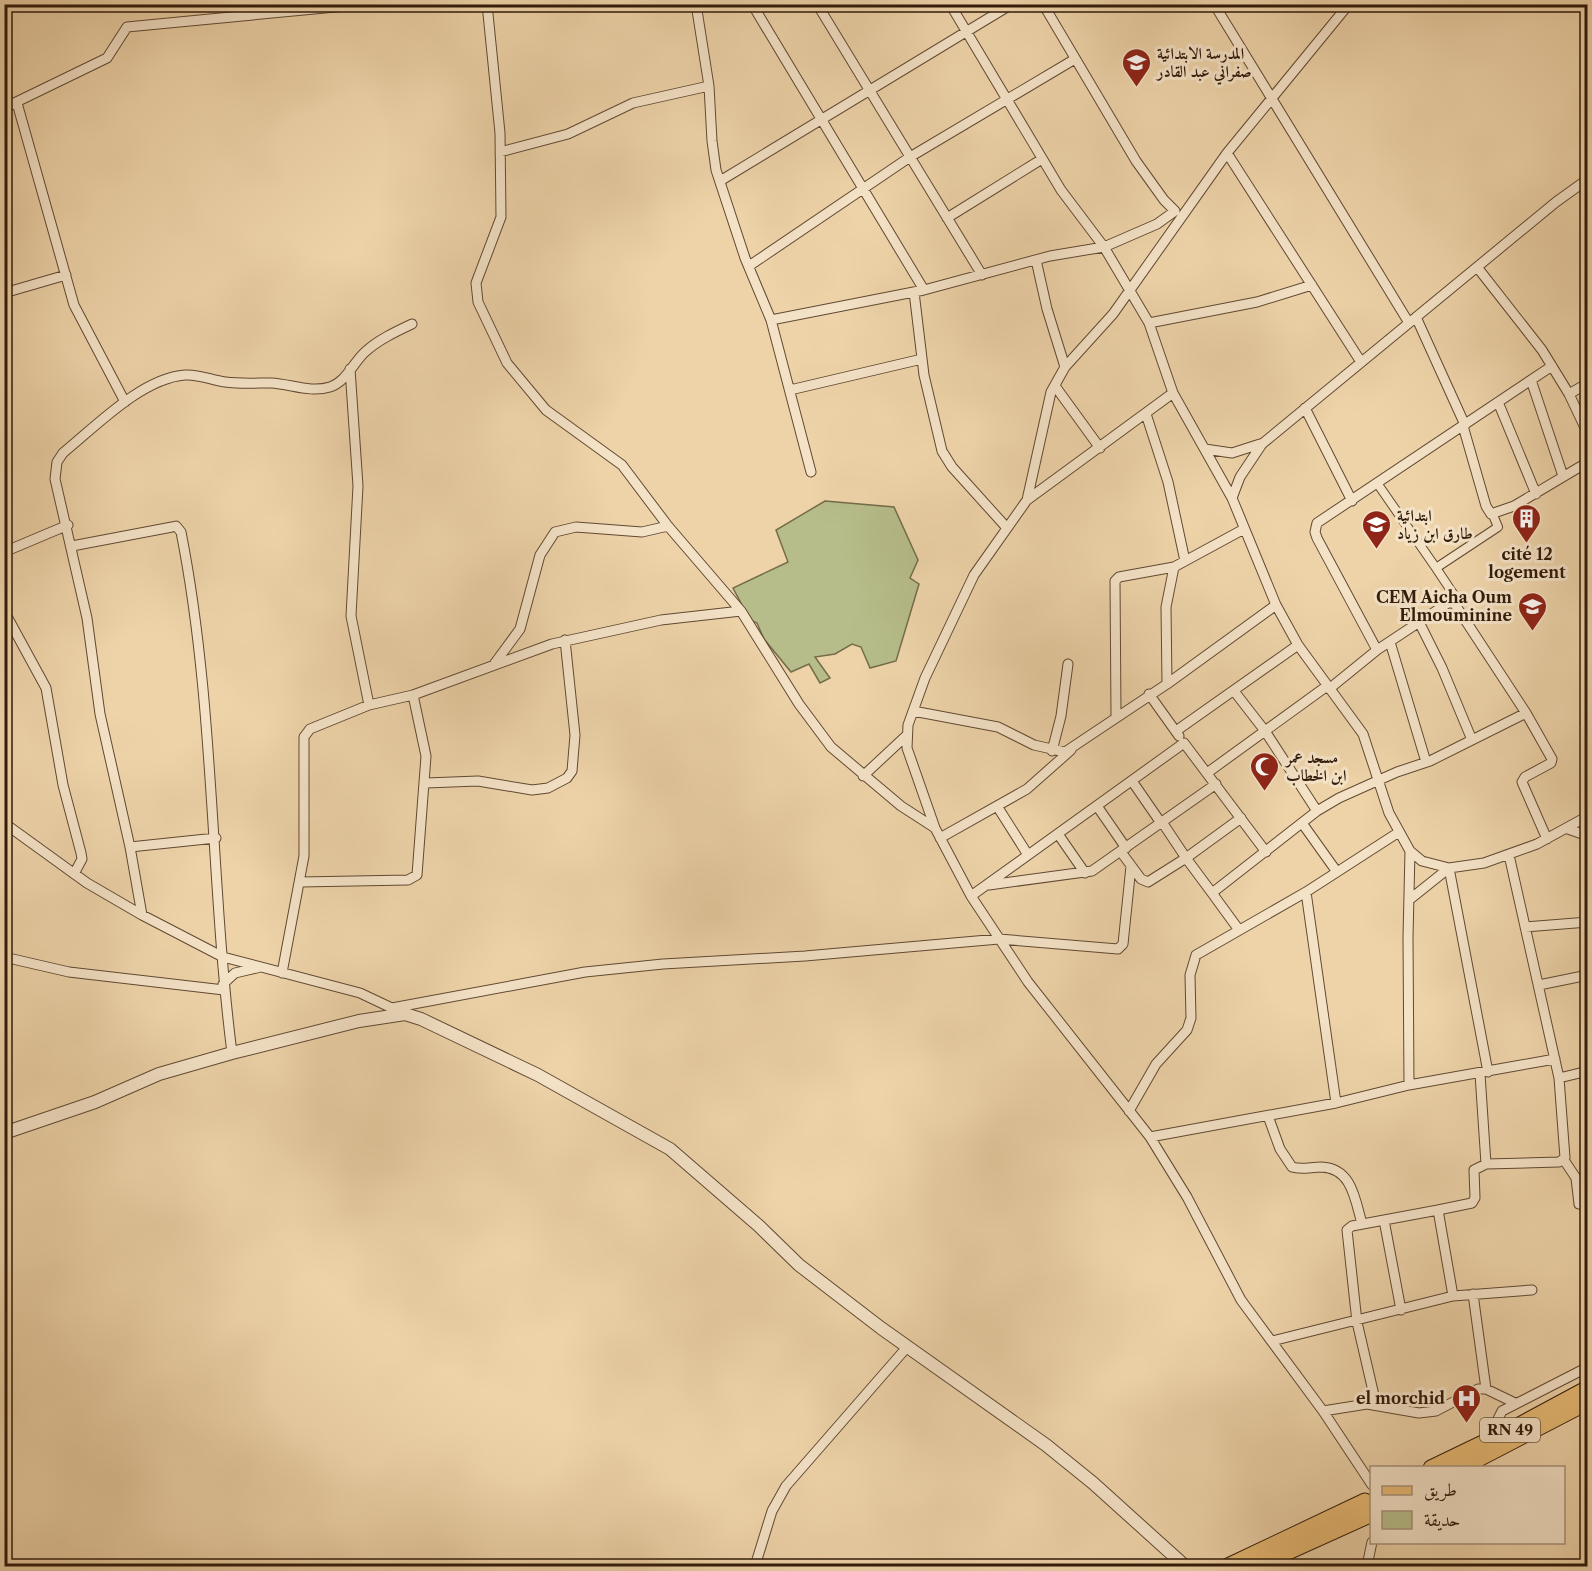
<svg xmlns="http://www.w3.org/2000/svg" width="1592" height="1571" font-family="'Libre Caslon Text',Amiri,serif">
<style>
.green{fill:#b6bd8a;stroke:#746c4a;stroke-width:1.5}
.lines{fill:none;stroke-linecap:round;stroke-linejoin:round}
.pedestrian-casing{stroke:#604932;stroke-width:10}
.minor-casing{stroke:#604932;stroke-width:11}
.tertiary-casing{stroke:#604932;stroke-width:14}
.primary-casing{stroke:#311b0a;stroke-width:17}
.pedestrian{stroke:#f4e2c7;stroke-width:8}
.minor{stroke:#f4e2c7;stroke-width:9}
.tertiary{stroke:#f4e2c7;stroke-width:12}
.primary{stroke:#e7ba74;stroke-width:15}
.labels{text-anchor:middle;stroke-width:6;stroke-linejoin:round;paint-order:stroke}
.shield{fill:#f4e2c7;stroke:#6c5743;stroke-width:1.5}
.shield-label{font-size:15px;font-weight:bold;fill:#311b0a}
.poi-label{font-size:16px;font-weight:bold;fill:#311b0a;stroke:#f4e2c7;text-anchor:start}
</style>
<rect width="100%" height="100%" fill="#eed3a9"/>
<filter id="stains"><feTurbulence type="fractalNoise" baseFrequency=".00333" numOctaves="4"/><feColorMatrix values="0 0 0 0 .2 0 0 0 0 .09 0 0 0 0 .02 0 0 0 .5 -.17"/></filter>
<radialGradient id="worn" r=".72"><stop offset=".6" stop-color="#630" stop-opacity="0"/><stop offset="1" stop-color="#630" stop-opacity=".3"/></radialGradient>
<path class="green" d="M 825,501 L 894,507 L 918,560 L 910,578 L 919,584 L 896,661 L 870,668 L 861,647 L 852,644 L 835,654 L 815,657 L 830,678 L 820,683 L 809,664 L 791,672 L 764,639 L 757,623 L 750,620 L 733,588 L 788,562 L 776,530 Z"/>
<g class="lines">
<defs>
<path id="pedestrian" d="M 1377,483 L 1436,568
M 1448,603 L 1456,598 L 1436,568 L 1498,527 L 1493,515"/>
<path id="minor" d="M 487,4 L 500,133 L 501,217 L 476,283 L 478,302 L 507,363 L 546,410 L 622,465 L 668,526 L 741,611 L 799,704 L 831,747 L 901,806 L 935,828
M 696,4 L 709,86 L 712,141 L 716,170 L 745,258 L 771,320 L 811,472
M 752,4 L 924,290
M 817,4 L 982,275
M 950,4 L 1061,190 L 1104,247 L 1149,323 L 1173,393 L 1232,498 L 1276,605 L 1298,645 L 1363,734 L 1389,813 L 1410,851 L 1422,861 L 1449,868 L 1484,863 L 1537,844 L 1588,816
M 1214,4 L 1409,323
M 1349,4 L 1227,153 L 1113,314 L 1065,367 L 1051,392 L 1027,500 L 974,575 L 925,678 L 908,725 L 907,748 L 935,828 L 971,896 L 1028,982 L 1150,1137 L 1187,1197 L 1241,1300 L 1323,1411 L 1372,1485
M 17,103 L 74,305 L 125,402
M 4,108 L 107,58 L 127,27 L 367,4
M 500,152 L 568,134 L 633,103 L 709,86
M 1227,153 L 1361,362
M 720,181 L 1012,4
M 947,218 L 1042,159
M 1036,260 L 1047,309 L 1065,367
M 749,266 L 910,157 L 1075,59
M 1477,267 L 1542,350 L 1569,394 L 1588,434
M 914,292 L 924,375 L 942,451 L 952,467 L 1007,528
M 4,293 L 66,275
M 1416,317 L 1465,425
M 771,320 L 924,290 L 1050,256 L 1104,247 L 1157,224 L 1175,211 L 1164,200 L 1136,161 L 1043,4
M 1149,323 L 1257,302 L 1312,285
M 350,369 L 358,486 L 351,616 L 369,705
M 1531,380 L 1563,476
M 1055,386 L 1100,448
M 790,390 L 922,359
M 1569,394 L 1588,383
M 1498,402 L 1536,494
M 1305,408 L 1352,501
M 1146,414 L 1168,482 L 1185,561
M 1463,426 L 1486,506 L 1491,514 L 1514,506 L 1588,462
M 1205,449 L 1232,453 L 1260,444
M 1232,498 L 1240,477 L 1262,444 L 1556,202 L 1588,179
M 1027,500 L 1173,393
M 72,546 L 172,527 L 176,526 L 181,532 C 215,704 210,880 232,1053
M 4,552 L 68,525
M 4,611 L 46,688 L 63,785 L 81,853 L 82,859 L 74,874
M 1419,622 L 1442,668 L 1472,740
M 1390,642 L 1426,762
M 1377,650 L 1317,538 L 1315,532 L 1317,523 L 1552,366
M 495,663 L 520,629 L 540,555 L 555,532 L 576,527 L 642,532 L 668,526
M 1167,684 L 1276,605
M 1329,689 L 1377,650 L 1448,603 L 1454,603 L 1526,713 L 1552,759 L 1551,763 L 1525,777 L 1522,782 L 1547,839
M 1234,691 L 1265,731 L 1317,811
M 1149,694 L 1179,736
M 913,711 L 998,727 L 1034,745 L 1065,752 L 1167,684 L 1166,607 L 1174,567
M 1116,715 L 1115,581 L 1119,577 L 1174,567 L 1244,529
M 1585,723 L 1588,727
M 1176,731 L 1298,645
M 1052,751 L 1061,716 L 1068,664
M 1207,773 L 1327,686
M 863,776 L 907,735
M 1132,781 L 1161,823
M 426,783 L 478,781 L 532,790 L 548,788 L 567,778 L 572,771 L 575,735 L 565,640
M 997,806 L 1028,855
M 1097,806 L 1126,848
M 4,823 L 87,883 L 142,915 L 223,957 L 360,993 L 396,1010
M 1302,823 L 1337,872
M 1568,829 L 1588,836
M 1058,834 L 1085,873
M 940,838 L 1027,789 L 1071,750
M 130,847 L 100,714 L 87,618 L 55,479 L 57,462 L 63,453 C 95,427 142,378 185,375 C 199,374 211,380 225,382 C 240,384 256,383 271,383 C 291,384 310,393 330,387 C 346,382 353,363 365,352 C 378,340 395,332 412,324
M 1121,852 L 1141,879 L 1148,882 L 1186,858 L 1162,822
M 300,882 L 408,880 L 417,875 L 426,756 L 413,695
M 989,885 L 1092,871 L 1216,784
M 1306,892 L 1336,1103
M 1212,893 L 1186,858 L 1241,818
M 971,896 L 1184,743 L 1266,852
M 1409,900 L 1449,868 L 1488,1072
M 142,915 L 130,847 L 216,838
M 1525,927 L 1588,922
M 1239,930 L 1212,893 L 1317,811 L 1339,798 L 1397,772 L 1430,761 L 1526,713
M 4,957 L 69,972 L 224,990
M 282,973 L 304,856 L 304,737 L 310,729 L 369,705 L 413,695 L 552,644 L 661,620 L 741,611
M 223,984 L 235,973 L 257,968
M 1539,985 L 1588,975
M 392,1008 L 585,972 L 663,964 L 805,956 L 999,939 L 1118,949 L 1123,944 L 1131,866
M 1480,1074 L 1486,1164
M 1559,1078 L 1588,1071
M 1409,1085 L 1408,937 L 1410,851
M 1129,1111 L 1156,1064 L 1187,1030 L 1191,1018 L 1190,975 L 1196,955 L 1306,892 L 1399,832
M 1268,1116 L 1280,1149 L 1292,1167 C 1301,1170 1311,1167 1321,1167 C 1352,1168 1355,1199 1362,1224
M 1150,1137 L 1336,1103 L 1409,1085 L 1555,1059
M 1564,1160 L 1576,1178 L 1579,1204 L 1588,1205
M 1384,1220 L 1401,1310
M 1473,1294 L 1486,1389
M 1453,1296 L 1532,1290
M 1272,1341 L 1453,1296 L 1438,1210 L 1472,1203 L 1475,1198 L 1474,1170 L 1486,1164 L 1559,1162 L 1565,1158 L 1559,1078 L 1509,855
M 1376,1404 L 1357,1322 L 1347,1230 L 1352,1226 L 1438,1210
M 1323,1411 L 1367,1404 L 1419,1413 L 1436,1411 L 1478,1389 L 1486,1389 L 1515,1403
M 1502,1434 L 1498,1419 L 1502,1411 L 1588,1367
M 755,1566 L 772,1511 L 786,1486 L 908,1346
M 1367,1566 L 1372,1542"/>
<path id="tertiary" d="M 4,1133 L 95,1102 L 159,1074 L 232,1053 L 359,1021 L 405,1014 L 421,1019 L 538,1075 L 670,1149 L 759,1226 L 799,1265 L 881,1328 L 1046,1445 L 1093,1483 L 1185,1566"/>
<path id="primary" d="M 1431,1468 L 1512,1429 L 1588,1388
M 1461,1468 L 1588,1402
M 1228,1566 L 1365,1501
M 1257,1566 L 1372,1514"/>
</defs>
<use href="#pedestrian" class="pedestrian-casing"/>
<use href="#minor" class="minor-casing"/>
<use href="#tertiary" class="tertiary-casing"/>
<use href="#primary" class="primary-casing"/>
<use href="#pedestrian" class="pedestrian"/>
<use href="#minor" class="minor"/>
<use href="#tertiary" class="tertiary"/>
<use href="#primary" class="primary"/>
</g>
<defs>
<symbol id="school-pin" viewBox="-11 -11 22 30"><path d="M0 17L-7.5 6A9.5 9.5 0 1 1 7.5 6Z" fill="#8f2418" stroke="#f4e2c7"/><path d="M0-5L7-2L0 1L-7-2ZM-4 1L0 2.5L4 1V4Q0 6-4 4Z" fill="#fff"/></symbol>
<symbol id="building-pin" viewBox="-11 -11 22 30"><path d="M0 17L-7.5 6A9.5 9.5 0 1 1 7.5 6Z" fill="#8f2418" stroke="#f4e2c7"/><path d="M-4-6H4V6H1V3H-1V6H-4ZM-2.5-4.3h1.7v1.8h-1.7ZM.8-4.3h1.7v1.8H.8ZM-2.5-1h1.7V.8h-1.7ZM.8-1h1.7V.8H.8Z" fill="#fff"/></symbol>
<symbol id="mosque-pin" viewBox="-11 -11 22 30"><path d="M0 17L-7.5 6A9.5 9.5 0 1 1 7.5 6Z" fill="#8f2418" stroke="#f4e2c7"/><path d="M3.5-4.9A6 6 0 1 0 3.5 4.9A5 5 0 1 1 3.5-4.9Z" fill="#fff"/></symbol>
<symbol id="hospital-pin" viewBox="-11 -11 22 30"><path d="M0 17L-7.5 6A9.5 9.5 0 1 1 7.5 6Z" fill="#8f2418" stroke="#f4e2c7"/><path d="M-5-5h3v3.5h4V-5h3V5h-3V1.5h-4V5h-3Z" fill="#fff"/></symbol>
</defs>
<g fill-rule="evenodd">
<use href="#school-pin" x="1120" y="46" width="33" height="45"/>
<use href="#building-pin" x="1510" y="502" width="33" height="45"/>
<use href="#school-pin" x="1360" y="508" width="33" height="45"/>
<use href="#school-pin" x="1516" y="590" width="33" height="45"/>
<use href="#mosque-pin" x="1248" y="750" width="33" height="45"/>
<use href="#hospital-pin" x="1450" y="1382" width="33" height="45"/>
</g>
<g class="labels">
<rect class="shield" x="1480" y="1418" width="60" height="24" rx="4.5"/>
<g class="shield-label">
<text x="1510" y="1435">RN 49</text>
</g>
<g class="poi-label">
<text x="1157" y="59">المدرسة الابتدائية<tspan x="1157" dy="18">صفراني عبد القادر</tspan></text>
<text x="1397" y="521">ابتدائية<tspan x="1397" dy="18">طارق ابن زياد</tspan></text>
<text x="1527" y="560" text-anchor="middle">cité 12<tspan x="1527" dy="18">logement</tspan></text>
<text x="1512" y="603" text-anchor="end">CEM Aicha Oum<tspan x="1512" dy="18">Elmouminine</tspan></text>
<text x="1286" y="763">مسجد عمر<tspan x="1286" dy="18">ابن الخطاب</tspan></text>
<text x="1445" y="1404" text-anchor="end">el morchid</text>
</g>
</g>
<rect width="1592" height="1571" fill="none" stroke="#eed3a9" stroke-width="24"/>
<rect x="6" y="6" width="1580" height="1559" fill="none" stroke="#311b0a" stroke-width="3"/>
<rect x="12" y="12" width="1568" height="1547" fill="none" stroke="#311b0a" stroke-width="1.5"/>
<rect x="1370" y="1466" width="195" height="78" fill="#f4e2c7" stroke="#a6927b" stroke-width="1.5"/>
<rect x="1382" y="1486" width="30" height="9" fill="#e7ba74" stroke="#a6927b" stroke-width="1.5"/>
<text x="1424" y="1496" font-size="18" fill="#311b0a">طريق</text>
<rect x="1382" y="1511" width="30" height="18" fill="#b6bd8a" stroke="#a6927b" stroke-width="1.5"/>
<text x="1424" y="1526" font-size="18" fill="#311b0a">حديقة</text>
<rect width="100%" height="100%" filter="url(#stains)"/>
<rect width="100%" height="100%" fill="url(#worn)"/>
</svg>
